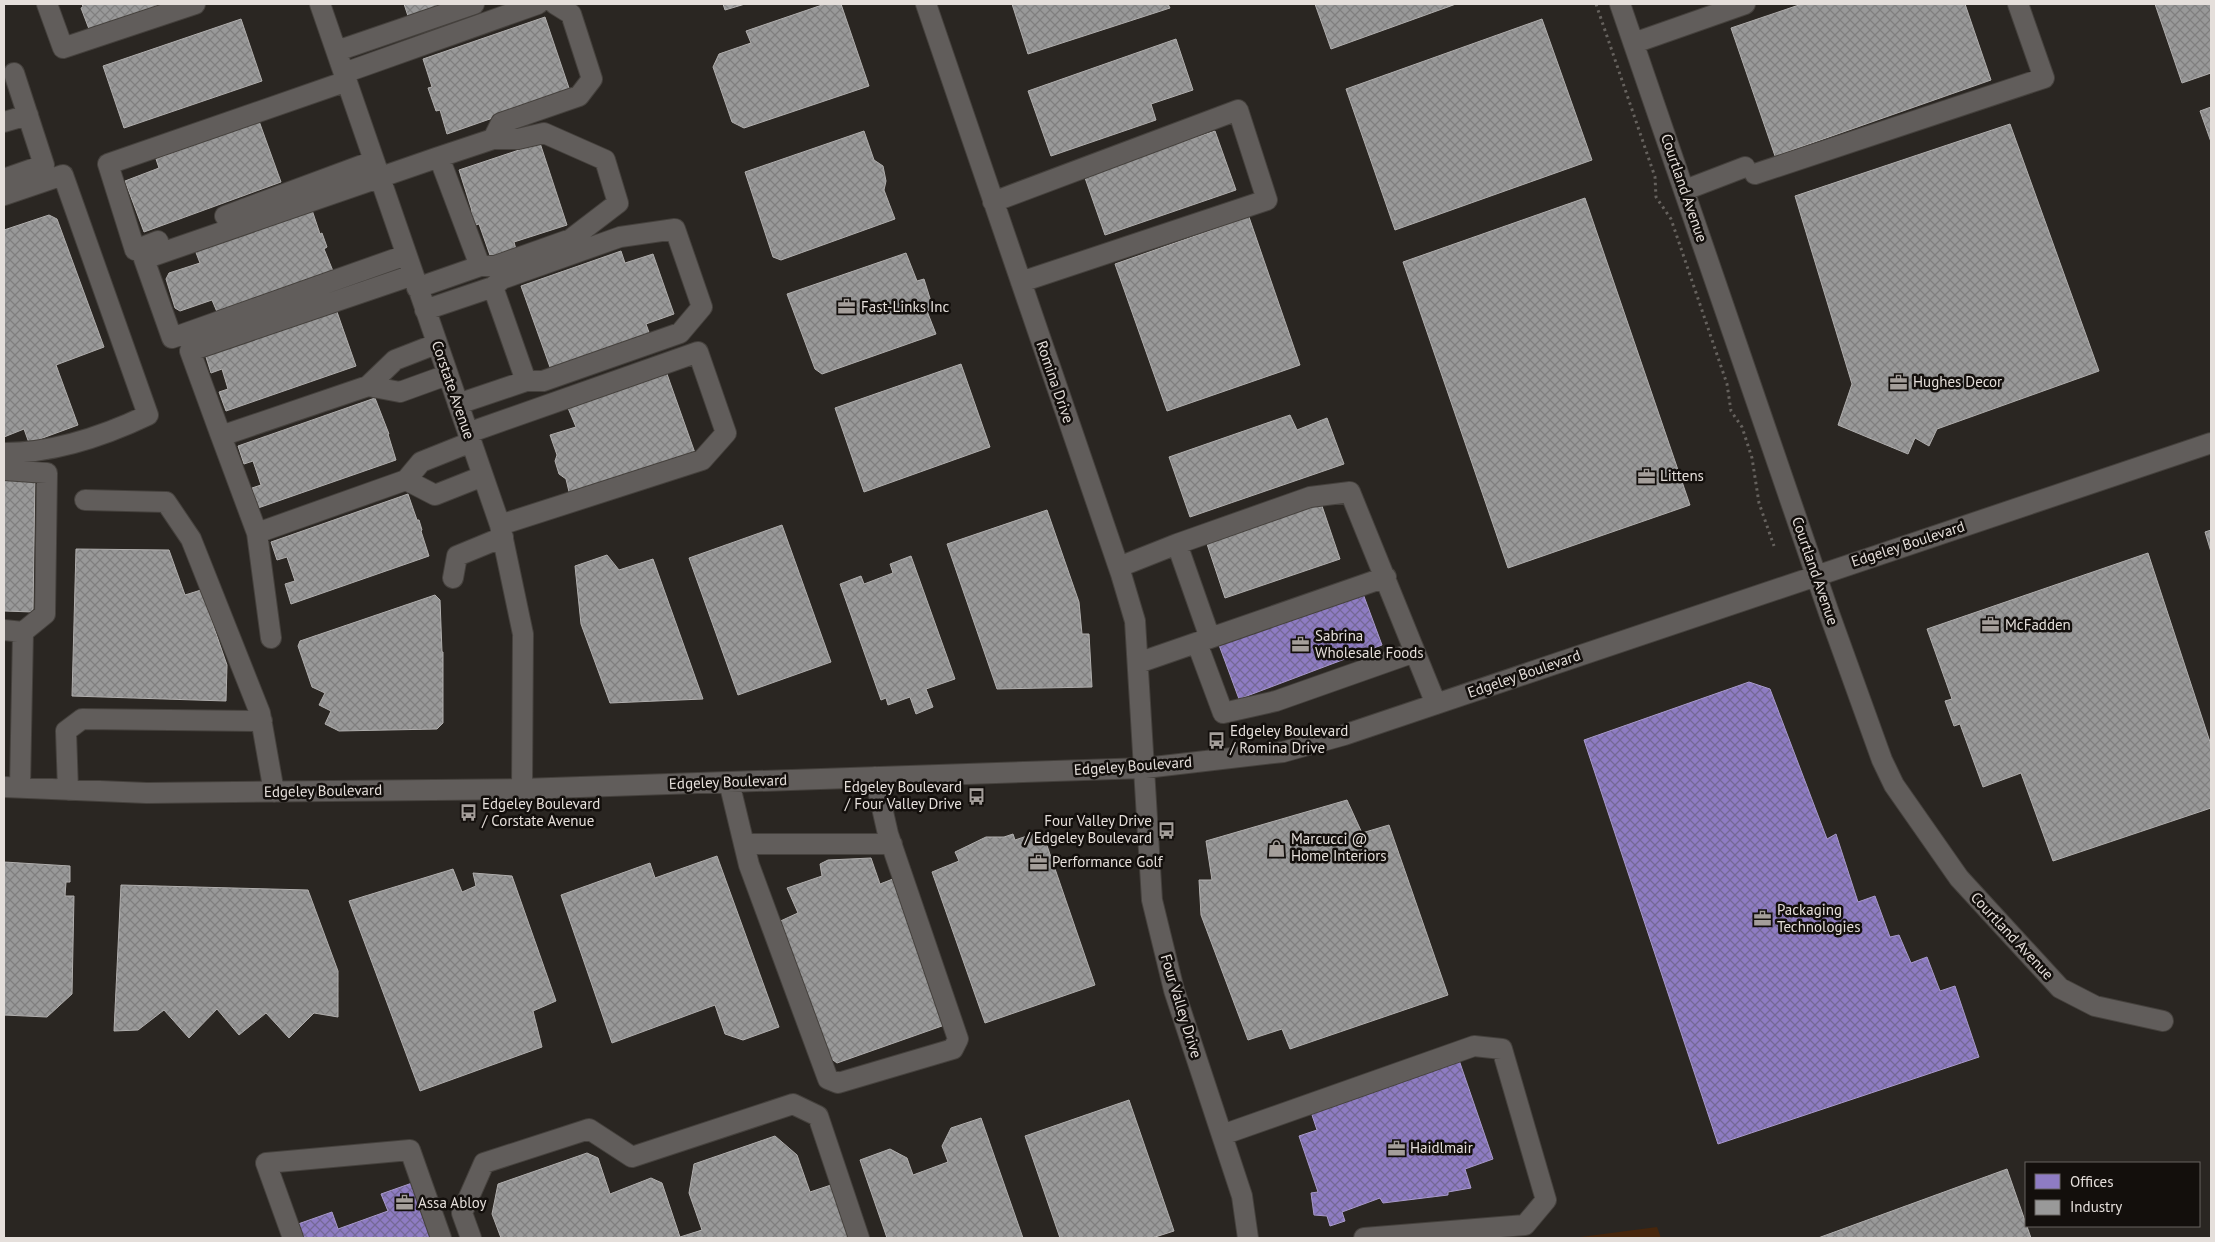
<svg xmlns="http://www.w3.org/2000/svg" width="2215" height="1242" font-family="'PT Sans',sans-serif">
<style>
.green{fill:#47260c}
.offices{fill:url(#offices-cross-hatch);stroke:#a89aca}
.industry{fill:url(#industry-cross-hatch);stroke:#b0aead}
.lines{fill:none;stroke-linecap:round;stroke-linejoin:round}
.minor-casing{stroke:#45413d;stroke-width:22}
.path{stroke:#66625e;stroke-width:3;stroke-dasharray:2.5 4;stroke-linecap:butt}
.minor{stroke:#615d5b;stroke-width:20}
.labels{text-anchor:middle;stroke-width:5;stroke-linejoin:round;paint-order:stroke}
.street-label{font-size:15px;fill:#e5dfdb;stroke:#130f0c}
.poi-label{font-size:15px;fill:#e5dfdb;stroke:#130f0c;text-anchor:start}
</style>
<defs>
<pattern id="offices-cross-hatch" width="8" height="8" patternUnits="userSpaceOnUse" patternTransform="scale(1.25)"><rect width="8" height="8" fill="#8e7cc3"/><path d="M0 0l8 8M0 8l8-8" fill="none" stroke="#746896"/></pattern>
<pattern id="industry-cross-hatch" width="8" height="8" patternUnits="userSpaceOnUse" patternTransform="scale(1.25)"><rect width="8" height="8" fill="#999"/><path d="M0 0l8 8M0 8l8-8" fill="none" stroke="#807f7f"/></pattern>
</defs>
<rect width="100%" height="100%" fill="#2a2622"/>
<path class="green" d="M 1657,1227 L 1661,1238 L 1573,1238 Z"/>
<path class="offices" d="M 1362,591 L 1382,645 L 1239,699 L 1219,645 Z
M 1749,682 L 1770,689 L 1827,839 L 1836,834 L 1858,902 L 1875,896 L 1890,937 L 1899,935 L 1911,963 L 1927,957 L 1940,991 L 1955,986 L 1979,1057 L 1718,1144 L 1584,740 Z
M 1459,1060 L 1493,1159 L 1465,1169 L 1471,1188 L 1448,1192 L 1448,1195 L 1383,1203 L 1380,1198 L 1342,1212 L 1345,1221 L 1330,1226 L 1327,1216 L 1314,1215 L 1311,1193 L 1318,1192 L 1299,1136 L 1317,1130 L 1311,1112 Z
M 415,1182 L 435,1238 L 303,1238 L 298,1224 L 332,1212 L 338,1229 L 388,1211 L 381,1194 Z"/>
<path class="industry" d="M 82,4 L 161,4 L 89,29 L 81,8 L 83,7 Z
M 404,4 L 447,4 L 408,16 Z
M 723,4 L 745,4 L 725,10 Z
M 825,4 L 841,4 L 869,86 L 744,128 L 732,122 L 713,67 L 719,54 L 751,43 L 746,31 Z
M 1012,4 L 1168,4 L 1170,8 L 1028,54 Z
M 1315,4 L 1456,4 L 1331,49 Z
M 1802,4 L 1965,4 L 1991,80 L 1775,156 L 1731,28 Z
M 2155,4 L 2211,4 L 2211,73 L 2182,83 Z
M 545,17 L 570,91 L 447,134 L 440,110 L 436,111 L 428,88 L 432,87 L 423,59 Z
M 241,19 L 262,81 L 124,128 L 103,66 Z
M 1542,19 L 1592,160 L 1395,230 L 1346,89 Z
M 1176,39 L 1193,90 L 1151,104 L 1156,120 L 1051,156 L 1028,91 Z
M 2211,107 L 2211,142 L 2200,111 Z
M 259,121 L 281,182 L 144,232 L 125,181 L 159,168 L 156,159 Z
M 2010,124 L 2099,371 L 1937,429 L 1929,446 L 1915,438 L 1908,454 L 1838,425 L 1852,384 L 1795,196 Z
M 864,131 L 874,160 L 883,166 L 886,181 L 884,190 L 895,219 L 781,260 L 773,257 L 745,172 Z
M 1215,131 L 1236,190 L 1105,235 L 1084,175 Z
M 540,143 L 567,225 L 514,242 L 517,253 L 492,261 L 479,224 L 472,226 L 468,212 L 472,211 L 459,170 Z
M 1585,198 L 1690,505 L 1508,568 L 1403,262 Z
M 312,210 L 320,234 L 322,233 L 327,247 L 324,249 L 333,271 L 217,312 L 212,300 L 180,311 L 175,308 L 166,279 L 169,273 L 200,263 L 195,250 Z
M 49,215 L 57,219 L 104,347 L 56,365 L 78,425 L 29,443 L 24,429 L 4,437 L 4,230 Z
M 1249,217 L 1300,365 L 1167,411 L 1115,264 Z
M 621,251 L 625,263 L 653,254 L 674,314 L 646,324 L 650,335 L 551,370 L 521,286 Z
M 906,253 L 917,281 L 924,279 L 933,308 L 927,311 L 936,334 L 822,374 L 815,369 L 787,294 Z
M 336,309 L 356,366 L 226,411 L 219,392 L 228,389 L 222,369 L 211,373 L 205,354 Z
M 961,364 L 990,447 L 864,492 L 835,408 Z
M 667,374 L 695,453 L 570,496 L 566,479 L 559,474 L 555,461 L 557,455 L 550,435 L 576,427 L 568,408 Z
M 375,398 L 389,434 L 388,434 L 396,460 L 258,508 L 252,488 L 261,485 L 253,461 L 244,464 L 238,446 Z
M 1290,415 L 1297,430 L 1327,418 L 1344,464 L 1190,517 L 1169,457 Z
M 35,475 L 33,612 L 4,611 L 4,478 Z
M 408,494 L 417,520 L 419,520 L 422,530 L 421,531 L 429,556 L 291,604 L 285,584 L 295,581 L 287,557 L 277,560 L 271,542 Z
M 1320,500 L 1340,559 L 1225,598 L 1205,538 Z
M 1047,510 L 1079,602 L 1082,634 L 1089,634 L 1092,687 L 997,689 L 947,544 Z
M 782,525 L 831,662 L 738,695 L 689,558 Z
M 2211,530 L 2211,552 L 2205,532 Z
M 76,549 L 169,550 L 185,595 L 201,590 L 227,665 L 226,701 L 72,696 Z
M 2148,553 L 2211,745 L 2211,808 L 2053,861 L 2021,773 L 1983,787 L 1960,724 L 1954,726 L 1945,701 L 1952,699 L 1927,629 Z
M 607,555 L 619,570 L 653,559 L 703,699 L 610,703 L 581,624 L 575,566 Z
M 911,556 L 955,679 L 926,689 L 933,707 L 916,714 L 910,697 L 888,705 L 886,698 L 881,700 L 840,584 L 861,576 L 864,584 L 893,573 L 890,564 Z
M 435,595 L 440,600 L 442,652 L 443,652 L 443,723 L 437,729 L 339,731 L 325,724 L 331,711 L 319,705 L 325,693 L 312,687 L 298,646 L 300,641 Z
M 1347,800 L 1362,833 L 1389,825 L 1448,995 L 1290,1049 L 1282,1029 L 1248,1040 L 1201,915 L 1199,880 L 1212,880 L 1206,841 Z
M 1042,831 L 1095,985 L 985,1023 L 932,872 L 959,861 L 955,852 L 986,837 L 1004,837 L 1013,834 L 1015,840 Z
M 717,856 L 779,1027 L 743,1040 L 725,1034 L 715,1005 L 612,1043 L 561,895 L 650,863 L 655,878 Z
M 871,858 L 880,884 L 898,877 L 946,1013 L 942,1026 L 837,1063 L 822,1052 L 776,923 L 798,913 L 787,888 L 822,876 L 820,864 L 828,860 Z
M 4,862 L 70,866 L 70,882 L 66,882 L 65,896 L 74,896 L 72,994 L 47,1017 L 4,1015 Z
M 453,869 L 462,892 L 476,886 L 473,873 L 512,876 L 556,1001 L 533,1011 L 542,1047 L 420,1091 L 349,901 Z
M 121,885 L 308,890 L 338,971 L 338,1017 L 314,1013 L 289,1038 L 266,1013 L 239,1035 L 217,1009 L 189,1038 L 164,1010 L 138,1030 L 114,1031 Z
M 1129,1100 L 1174,1231 L 1152,1238 L 1060,1238 L 1025,1136 Z
M 981,1118 L 1023,1238 L 887,1238 L 860,1160 L 890,1149 L 907,1158 L 913,1175 L 948,1162 L 942,1146 L 951,1128 Z
M 775,1136 L 797,1155 L 810,1192 L 831,1185 L 850,1238 L 501,1238 L 492,1214 L 498,1184 L 587,1153 L 598,1158 L 610,1194 L 651,1178 L 662,1183 L 680,1237 L 702,1230 L 689,1193 L 694,1164 Z
M 2007,1169 L 2031,1238 L 1818,1238 Z"/>
<g class="lines">
<defs>
<path id="minor" d="M 47,4 L 63,48 L 195,4
M 320,4 L 500,525 L 523,634 L 522,789
M 926,4 L 1121,574 L 1135,621 L 1152,900 L 1174,990 L 1242,1196 L 1248,1238
M 1620,4 L 1829,613 L 1882,760 L 1894,785 L 1959,878 L 2060,988 L 2095,1006 L 2163,1021
M 1634,43 L 1745,4
M 337,51 L 474,4
M 344,73 L 538,4
M 4,122 L 28,115
M 493,139 L 501,123 L 579,96 L 592,79 L 571,14 L 555,4
M 439,157 L 493,139 L 518,139 L 544,133 L 605,160 L 618,203 L 571,239 L 495,266 L 480,266
M 1755,174 L 2044,78 L 2018,4
M 4,179 L 44,165 L 14,73
M 1685,190 L 1745,167
M 4,195 L 63,175 L 148,415 C 104,436 54,453 4,453
M 993,202 L 1238,110 L 1267,200 L 1021,282
M 225,216 L 373,161
M 158,241 L 135,250 L 108,164 L 347,81
M 406,255 L 172,338 L 144,259 L 439,157 L 480,266 L 417,288
M 413,275 L 190,351 L 221,436 L 368,386 L 395,360 L 436,344
M 493,287 L 502,279 L 620,237 L 675,229 L 702,307 L 680,333 L 543,381 L 526,381
M 425,310 L 493,287 L 526,381 L 458,404
M 368,386 L 400,392 L 447,375
M 468,433 L 698,352 L 726,433 L 702,460 L 500,525
M 221,436 L 257,533 L 406,480 L 421,462 L 471,442
M 4,470 L 47,473 L 45,614 L 23,632 L 20,788
M 406,480 L 435,495 L 483,476
M 85,500 L 166,502 L 191,539 L 260,713 L 274,792
M 257,533 L 271,638
M 1177,544 L 1310,497 L 1350,492 L 1436,704
M 1119,567 L 1177,544 L 1210,638
M 453,578 L 457,556 L 503,537
M 4,630 L 23,632
M 1197,643 L 1223,713 L 1276,701 L 1415,652
M 1138,663 L 1386,577
M 729,782 L 749,865 L 828,1079 L 838,1083 L 953,1049 L 958,1039 L 888,834 L 875,777
M 4,787 L 147,793 L 522,789 L 1145,768 L 1283,752 L 1344,735 L 2211,443
M 68,790 L 66,731 L 82,719 L 262,721
M 744,844 L 892,844
M 1222,1135 L 1474,1046 L 1502,1049 L 1546,1200 L 1525,1225 L 1364,1238
M 293,1238 L 266,1163 L 410,1150 L 441,1238
M 471,1238 L 462,1213 L 484,1163 L 589,1129 L 632,1157 L 793,1104 L 818,1116 L 859,1238"/>
</defs>
<use href="#minor" class="minor-casing"/>
<path class="path" d="M 1596,4 L 1655,177 L 1656,197 L 1671,219 L 1727,384 L 1731,411 L 1742,427 L 1752,458 L 1759,503 L 1774,546"/>
<use href="#minor" class="minor"/>
</g>
<defs>
<symbol id="office-bare" viewBox="-9 -9 18 18"><path d="M-6-3h4V-5.5h4V-3h4V5H-6ZM-1-4.5V-3h2v-1.5ZM-6 0V1H6V0Z" fill="#a49e9a" stroke="#130f0c" stroke-width="2.5" paint-order="stroke"/></symbol>
<symbol id="bus-bare" viewBox="-9 -9 18 18"><path d="M-5-6H5V4H4V6H2V4H-2V6H-4V4H-5ZM-3.5-4V0h7V-4ZM-3.5 1.2v1.5H-2V1.2ZM2 1.2v1.5H3.5V1.2Z" fill="#a49e9a" stroke="#130f0c" stroke-width="2.5" paint-order="stroke"/></symbol>
<symbol id="shop-bare" viewBox="-9 -9 18 18"><path d="M-5-2.5h2.3a2.7 3.5 0 0 1 5.4 0H5L5.5 6h-11ZM-1.5-2.5h3a1.5 2.3 0 0 0-3 0Z" fill="#a49e9a" stroke="#130f0c" stroke-width="2.5" paint-order="stroke"/></symbol>
</defs>
<g fill-rule="evenodd">
<use href="#office-bare" x="834" y="294" width="25" height="25"/>
<use href="#office-bare" x="1886" y="370" width="25" height="25"/>
<use href="#office-bare" x="1634" y="464" width="25" height="25"/>
<use href="#office-bare" x="1978" y="612" width="25" height="25"/>
<use href="#office-bare" x="1288" y="632" width="25" height="25"/>
<use href="#bus-bare" x="1204" y="728" width="25" height="25"/>
<use href="#bus-bare" x="964" y="784" width="25" height="25"/>
<use href="#bus-bare" x="456" y="800" width="25" height="25"/>
<use href="#bus-bare" x="1154" y="818" width="25" height="25"/>
<use href="#shop-bare" x="1264" y="836" width="25" height="25"/>
<use href="#office-bare" x="1026" y="850" width="25" height="25"/>
<use href="#office-bare" x="1750" y="906" width="25" height="25"/>
<use href="#office-bare" x="1384" y="1136" width="25" height="25"/>
<use href="#office-bare" x="392" y="1190" width="25" height="25"/>
</g>
<g class="labels">
<g class="street-label">
<text transform="translate(1684 188) rotate(71)" y="5">Courtland Avenue</text>
<text transform="translate(1055 382) rotate(71)" y="5">Romina Drive</text>
<text transform="translate(453 390) rotate(71)" y="5">Corstate Avenue</text>
<text transform="translate(1908 544) rotate(-18)" y="5">Edgeley Boulevard</text>
<text transform="translate(1815 571) rotate(71)" y="5">Courtland Avenue</text>
<text transform="translate(1524 674) rotate(-19)" y="5">Edgeley Boulevard</text>
<text transform="translate(1133 766) rotate(-4)" y="5">Edgeley Boulevard</text>
<text transform="translate(728 782) rotate(-2)" y="5">Edgeley Boulevard</text>
<text transform="translate(323 791) rotate(-1)" y="5">Edgeley Boulevard</text>
<text transform="translate(2012 936) rotate(47)" y="5">Courtland Avenue</text>
<text transform="translate(1181 1006) rotate(73)" y="5">Four Valley Drive</text>
</g>
<g class="poi-label">
<text x="861" y="312">Fast-Links Inc</text>
<text x="1913" y="387">Hughes Decor</text>
<text x="1660" y="481">Littens</text>
<text x="2005" y="630">McFadden</text>
<text x="1315" y="641">Sabrina<tspan x="1315" dy="17">Wholesale Foods</tspan></text>
<text x="1230" y="736">Edgeley Boulevard<tspan x="1230" dy="17">/ Romina Drive</tspan></text>
<text x="962" y="792" text-anchor="end">Edgeley Boulevard<tspan x="962" dy="17">/ Four Valley Drive</tspan></text>
<text x="482" y="809">Edgeley Boulevard<tspan x="482" dy="17">/ Corstate Avenue</tspan></text>
<text x="1152" y="826" text-anchor="end">Four Valley Drive<tspan x="1152" dy="17">/ Edgeley Boulevard</tspan></text>
<text x="1291" y="844">Marcucci @<tspan x="1291" dy="17">Home Interiors</tspan></text>
<text x="1052" y="867">Performance Golf</text>
<text x="1777" y="915">Packaging<tspan x="1777" dy="17">Technologies</tspan></text>
<text x="1410" y="1153">Haidlmair</text>
<text x="418" y="1208">Assa Abloy</text>
</g>
</g>
<rect width="2215" height="1242" fill="none" stroke="#e5dfdb" stroke-width="10"/>
<rect x="2025" y="1162" width="175" height="65" fill="#130f0c" stroke="#67625f"/>
<rect x="2035" y="1174" width="25" height="15" fill="#8e7cc3" stroke="#67625f"/>
<text x="2070" y="1187" font-size="15" fill="#e5dfdb">Offices</text>
<rect x="2035" y="1200" width="25" height="15" fill="#999999" stroke="#67625f"/>
<text x="2070" y="1212" font-size="15" fill="#e5dfdb">Industry</text>
</svg>
